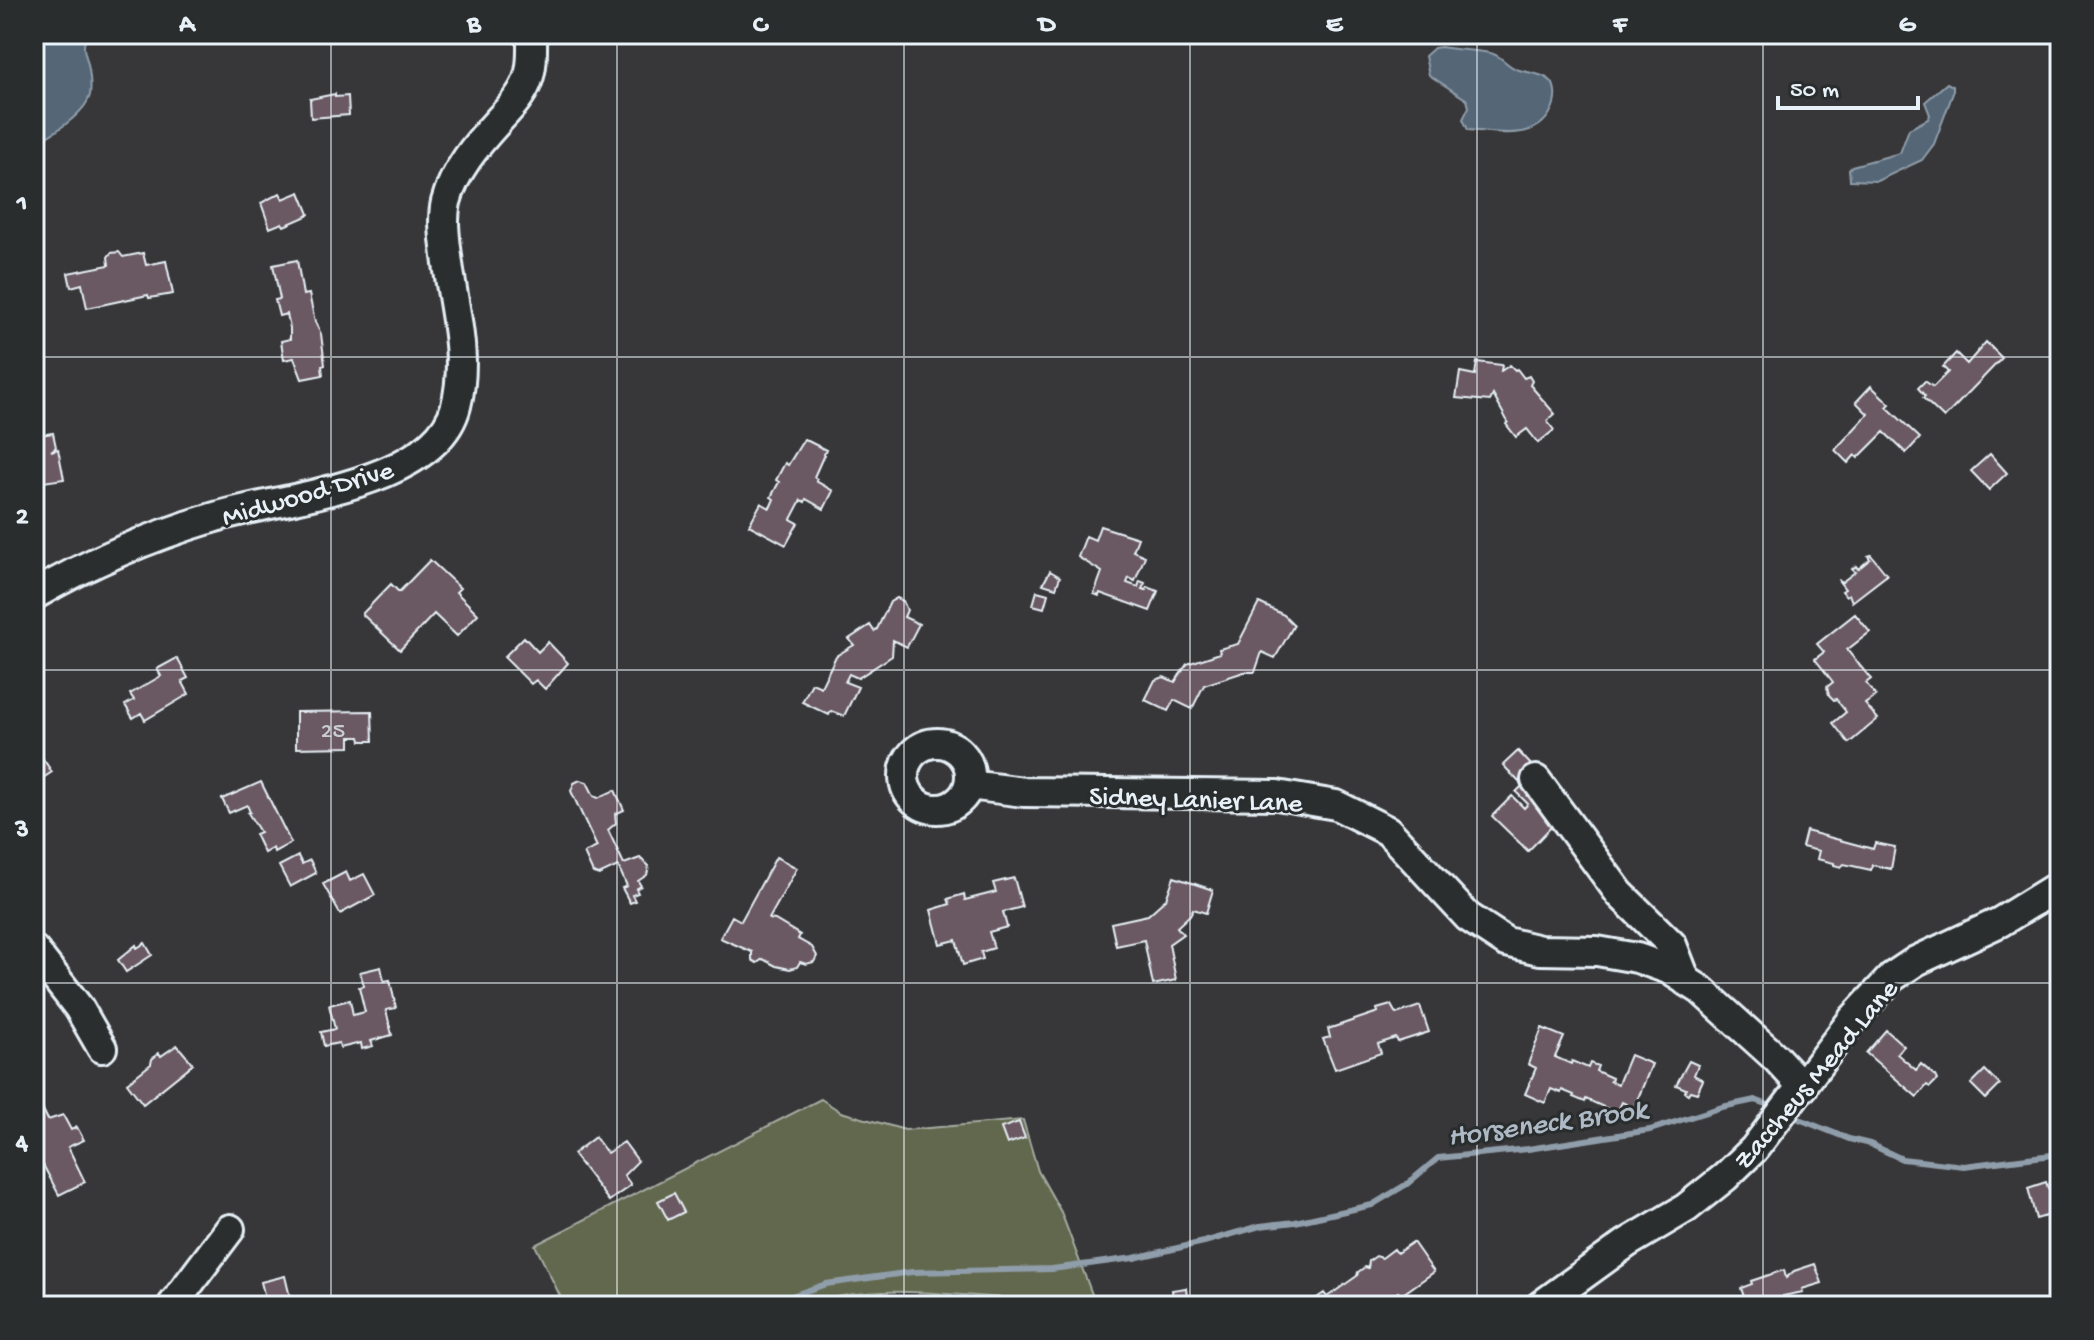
<svg xmlns="http://www.w3.org/2000/svg" width="2094" height="1340" font-family="'Gochi Hand',sans-serif">
<style>
.green{fill:#62684e;stroke:#a5aca3;stroke-width:2}
.water{fill:#567;stroke:#909eab;stroke-width:2}
.lines{fill:none;stroke-linecap:round;stroke-linejoin:round}
.stream{stroke:#909eab;stroke-width:6}
.building{fill:#6b5962;stroke:#e8f1f8;stroke-width:2}
.minor-casing{stroke:#e8f1f8;stroke-width:34}
.minor{stroke:#2a2d2e;stroke-width:28}
.grid{fill:none;stroke:#e8f1f8;stroke-width:2;stroke-opacity:0.55}
.labels{text-anchor:middle;stroke-width:6;stroke-linejoin:round;paint-order:stroke}
.number-label{font-size:24px;fill:#c9cbd2}
.street-label{font-size:28px;fill:#e8f1f8;stroke:#2a2d2e}
.water-label{font-size:30px;font-style:italic;fill:#adb9c4;stroke:#2a2d2e}
.neatline{fill:none;stroke:#e8f1f8;stroke-width:3}
.grid-label{font-size:26px;text-anchor:middle;font-weight:bold;fill:#e8f1f8}
</style>
<rect width="100%" height="100%" fill="#373638"/>
<filter id="ink" filterUnits="userSpaceOnUse"><feTurbulence type="fractalNoise" baseFrequency=".0125" numOctaves="2"/><feDisplacementMap in="SourceGraphic" scale="16" xChannelSelector="R" yChannelSelector="G"/><feConvolveMatrix kernelMatrix="1 2 1 2 8 2 1 2 1" color-interpolation-filters="sRGB"/></filter>
<g filter="url(#ink)">
<path class="green" d="M 821,1099 L 841,1112 L 905,1130 L 1023,1120 L 1038,1171 L 1061,1212 L 1093,1297 C 1064,1297 1035,1299 1007,1298 C 941,1295 868,1282 805,1306 L 565,1306 L 535,1245 Z"/>
<path class="water" d="M 34,34 L 87,34 C 80,52 87,53 89,70 C 90,76 91,89 90,95 C 85,114 51,136 34,143 Z
M 1441,47 C 1457,50 1474,50 1490,53 C 1501,55 1506,65 1516,69 C 1526,73 1543,73 1551,81 C 1556,87 1556,97 1554,104 C 1541,144 1498,132 1468,130 L 1463,119 L 1469,107 L 1467,100 L 1429,75 L 1425,56 L 1434,48 Z
M 1947,83 L 1953,86 L 1953,93 L 1934,144 L 1922,160 L 1877,181 L 1850,180 L 1849,169 L 1852,166 L 1900,153 L 1909,129 L 1928,119 L 1930,115 L 1925,102 Z"/>
<g class="lines">
<path class="stream" d="M 1789,1115 L 1849,1139 L 1870,1144 L 1902,1159 L 1964,1166 L 2060,1154
M 763,1306 L 826,1284 L 912,1272 L 1052,1269 L 1134,1258 L 1204,1242 L 1260,1226 L 1295,1222 L 1372,1205 L 1407,1184 L 1438,1158 L 1528,1149 L 1650,1130 L 1722,1107 L 1755,1100 L 1776,1108"/>
</g>
<path class="building" d="M 335,94 L 335,97 L 348,96 L 349,115 L 311,118 L 310,99 Z
M 300,192 L 309,214 L 307,216 L 284,226 L 282,223 L 270,228 L 261,203 L 280,193 L 283,199 Z
M 119,252 L 123,257 L 143,253 L 146,265 L 166,261 L 173,294 L 149,298 L 148,295 L 87,308 L 82,284 L 71,287 L 68,273 L 109,265 L 108,257 L 111,253 Z
M 297,260 L 303,295 L 309,294 L 315,322 L 321,334 L 325,365 L 322,366 L 323,375 L 302,379 L 294,358 L 284,360 L 281,341 L 290,339 L 290,328 L 287,314 L 279,316 L 275,300 L 280,299 L 273,265 Z
M 1986,342 L 2002,358 L 1944,418 L 1923,398 L 1925,396 L 1918,388 L 1925,381 L 1933,387 L 1948,372 L 1943,367 L 1956,353 L 1967,364 Z
M 1477,362 L 1502,365 L 1501,371 L 1510,365 L 1515,370 L 1517,369 L 1524,378 L 1529,376 L 1532,381 L 1530,385 L 1555,414 L 1547,421 L 1554,430 L 1538,443 L 1527,429 L 1516,437 L 1506,424 L 1508,422 L 1493,395 L 1490,401 L 1456,398 L 1460,372 L 1475,375 Z
M 1871,386 L 1890,404 L 1887,407 L 1920,438 L 1906,453 L 1884,432 L 1858,458 L 1855,455 L 1848,463 L 1835,450 L 1868,414 L 1856,402 Z
M 53,433 L 56,447 L 51,451 L 58,449 L 64,479 L 43,482 L 43,487 L 34,489 L 34,454 L 40,453 L 39,447 L 34,448 L 34,436 Z
M 804,439 L 826,450 L 814,477 L 817,479 L 816,481 L 833,491 L 824,509 L 806,499 L 805,502 L 801,500 L 791,519 L 798,523 L 786,545 L 749,525 L 761,503 L 770,508 L 774,499 L 771,497 L 779,482 L 776,480 L 785,463 L 788,465 Z
M 1990,454 L 2007,473 L 1989,490 L 1971,471 Z
M 1100,526 L 1138,538 L 1133,551 L 1145,556 L 1135,581 L 1129,578 L 1127,583 L 1138,587 L 1140,581 L 1145,583 L 1142,589 L 1146,590 L 1147,587 L 1158,591 L 1150,611 L 1100,593 L 1099,596 L 1094,594 L 1102,572 L 1078,557 L 1086,536 L 1095,540 Z
M 1871,555 L 1887,575 L 1852,602 L 1849,594 L 1846,596 L 1842,591 L 1845,589 L 1838,580 L 1842,582 L 1855,572 L 1852,569 L 1856,566 L 1858,569 L 1870,559 L 1868,556 Z
M 430,560 L 460,588 L 456,592 L 478,614 L 457,636 L 434,614 L 400,650 L 362,614 L 391,584 L 399,592 Z
M 1050,571 L 1060,577 L 1056,588 L 1043,584 Z
M 1037,591 L 1048,594 L 1044,608 L 1033,605 Z
M 897,598 L 903,601 L 907,610 L 904,617 L 919,624 L 907,647 L 893,640 L 892,656 L 858,678 L 849,674 L 845,682 L 858,687 L 844,716 L 831,711 L 829,715 L 802,702 L 812,683 L 821,687 L 836,656 L 854,645 L 849,639 L 870,625 L 874,631 L 877,629 L 890,602 Z
M 1259,603 L 1284,615 L 1294,625 L 1275,658 L 1262,652 L 1255,672 L 1244,672 L 1204,685 L 1192,709 L 1174,700 L 1168,711 L 1145,700 L 1155,680 L 1164,677 L 1175,682 L 1187,664 L 1220,653 L 1219,649 L 1238,644 Z
M 1855,614 L 1870,632 L 1847,650 L 1871,679 L 1866,683 L 1876,696 L 1865,704 L 1878,719 L 1849,743 L 1833,723 L 1846,712 L 1836,699 L 1834,700 L 1829,695 L 1827,687 L 1833,682 L 1815,659 L 1824,652 L 1817,644 Z
M 524,637 L 538,652 L 548,642 L 568,663 L 545,689 L 536,680 L 531,684 L 504,657 Z
M 177,658 L 188,678 L 182,681 L 189,694 L 145,720 L 141,713 L 133,718 L 125,705 L 134,700 L 130,694 L 161,676 L 157,669 Z
M 372,711 L 373,741 L 361,741 L 360,737 L 350,737 L 350,747 L 296,748 L 296,712 Z
M 1518,751 L 1535,769 L 1520,783 L 1503,765 Z
M 39,753 L 52,772 L 34,784 L 34,756 Z
M 580,780 L 587,782 L 594,796 L 598,798 L 615,790 L 624,810 L 615,814 L 616,823 L 608,830 L 624,864 L 640,858 L 649,866 L 647,875 L 638,881 L 641,886 L 636,889 L 638,893 L 632,895 L 635,901 L 630,903 L 622,888 L 627,886 L 618,866 L 599,875 L 593,873 L 584,853 L 597,847 L 571,791 L 574,783 Z
M 261,782 L 291,843 L 274,852 L 273,848 L 264,853 L 255,834 L 260,832 L 248,813 L 250,812 L 247,805 L 229,813 L 222,799 Z
M 1524,784 L 1545,810 L 1542,813 L 1554,824 L 1528,851 L 1492,816 L 1512,796 L 1524,808 L 1528,804 L 1516,792 Z
M 1806,831 L 1873,849 L 1875,843 L 1895,847 L 1891,869 L 1872,865 L 1871,870 L 1844,864 L 1841,867 L 1834,865 L 1834,863 L 1817,859 L 1819,851 L 1802,847 Z
M 298,856 L 302,864 L 310,860 L 316,873 L 290,887 L 279,866 Z
M 776,857 L 797,868 L 769,919 L 775,920 L 800,935 L 798,939 L 812,947 L 817,956 L 814,962 L 806,964 L 800,962 L 797,967 L 790,969 L 776,966 L 763,959 L 757,963 L 752,960 L 752,952 L 720,938 L 732,916 L 741,921 Z
M 346,872 L 350,881 L 364,874 L 375,895 L 340,914 L 323,884 Z
M 1174,877 L 1213,890 L 1206,913 L 1193,909 L 1190,915 L 1177,927 L 1183,934 L 1169,944 L 1176,980 L 1153,985 L 1144,940 L 1116,946 L 1111,923 L 1148,915 L 1166,899 Z
M 1014,878 L 1022,907 L 1003,912 L 1007,927 L 989,932 L 994,948 L 981,952 L 983,959 L 963,965 L 956,940 L 940,944 L 931,910 L 950,904 L 948,899 L 964,894 L 965,900 L 996,892 L 993,883 Z
M 145,943 L 152,955 L 126,972 L 118,960 L 136,945 L 137,948 Z
M 381,967 L 384,981 L 390,980 L 396,1008 L 386,1010 L 392,1035 L 371,1041 L 373,1046 L 362,1049 L 361,1043 L 340,1048 L 339,1043 L 324,1046 L 321,1032 L 335,1029 L 329,1005 L 350,1000 L 353,1015 L 365,1012 L 359,987 L 364,986 L 360,972 Z
M 1391,1005 L 1396,1014 L 1420,1006 L 1429,1032 L 1398,1042 L 1396,1038 L 1378,1044 L 1381,1053 L 1335,1069 L 1323,1039 L 1330,1037 L 1328,1029 L 1378,1012 L 1377,1009 Z
M 1542,1028 L 1564,1037 L 1555,1057 L 1571,1064 L 1572,1061 L 1588,1068 L 1590,1063 L 1598,1066 L 1596,1071 L 1612,1078 L 1610,1081 L 1618,1084 L 1630,1055 L 1652,1064 L 1634,1108 L 1622,1102 L 1617,1113 L 1586,1099 L 1585,1102 L 1573,1097 L 1574,1095 L 1562,1090 L 1561,1093 L 1551,1089 L 1545,1103 L 1525,1094 L 1536,1068 L 1528,1064 Z
M 1886,1030 L 1904,1046 L 1897,1054 L 1916,1070 L 1921,1064 L 1935,1076 L 1937,1080 L 1930,1087 L 1927,1085 L 1917,1097 L 1866,1053 Z
M 177,1045 L 193,1064 L 143,1104 L 127,1083 L 151,1064 L 152,1059 L 159,1053 L 161,1056 Z
M 1689,1061 L 1698,1065 L 1694,1075 L 1703,1080 L 1697,1093 L 1690,1091 L 1688,1094 L 1685,1092 L 1686,1089 L 1676,1085 Z
M 1985,1070 L 2000,1085 L 1986,1099 L 1971,1084 Z
M 34,1091 L 48,1120 L 63,1115 L 71,1130 L 77,1127 L 84,1140 L 68,1147 L 85,1182 L 59,1195 L 34,1148 Z
M 1019,1122 L 1025,1138 L 1007,1144 L 1001,1128 Z
M 595,1137 L 607,1153 L 624,1142 L 638,1161 L 624,1175 L 631,1185 L 609,1201 L 573,1154 Z
M 2060,1177 L 2060,1212 L 2036,1219 L 2028,1188 L 2046,1182 L 2048,1188 L 2055,1186 L 2053,1179 Z
M 674,1193 L 684,1212 L 668,1220 L 658,1201 Z
M 1413,1242 L 1434,1272 L 1400,1296 L 1398,1292 L 1393,1296 L 1398,1302 L 1395,1306 L 1308,1304 L 1324,1293 L 1327,1297 L 1357,1276 L 1358,1272 L 1365,1267 L 1368,1268 L 1369,1261 L 1376,1256 L 1382,1258 L 1394,1249 L 1397,1253 Z
M 1815,1264 L 1822,1283 L 1802,1289 L 1803,1292 L 1783,1296 L 1784,1300 L 1771,1304 L 1771,1300 L 1747,1306 L 1741,1288 L 1752,1284 L 1751,1281 L 1784,1270 L 1786,1278 L 1794,1271 Z
M 285,1276 L 290,1297 L 293,1296 L 296,1305 L 267,1306 L 261,1282 Z
M 1186,1288 L 1188,1306 L 1174,1306 L 1172,1290 Z"/>
<g class="lines">
<defs>
<path id="minor" d="M 34,595 C 90,562 149,537 212,518 C 278,497 435,487 456,406 C 469,355 453,308 447,256 C 445,239 442,219 446,202 C 454,171 477,144 498,121 C 509,109 521,97 527,82 C 533,67 532,50 532,34
M904 776a33 33 0 1 1 66 0a33 33 0 1 1-66 0Z
M 1536,780 L 1620,894 L 1672,945 L 1686,981
M 969,785 L 1024,792 L 1277,795 L 1336,805 L 1388,831 L 1468,917 L 1506,942 L 1540,950 L 1597,951 L 1637,958 L 1668,969 L 1701,990 L 1775,1057 L 1803,1087
M 34,950 L 79,1008 L 102,1048
M 172,1306 L 230,1229
M 1540,1306 L 1627,1243 L 1686,1208 L 1725,1177 L 1754,1149 L 1853,1019 L 1892,977 L 1916,961 L 2000,922 L 2060,885"/>
</defs>
<use href="#minor" class="minor-casing"/>
<use href="#minor" class="minor"/>
</g>
</g>
<path class="grid" d="M 331,34 L 331,1306M 617,34 L 617,1306M 904,34 L 904,1306M 1190,34 L 1190,1306M 1477,34 L 1477,1306M 1763,34 L 1763,1306M 34,357 L 2060,357M 34,670 L 2060,670M 34,983 L 2060,983"/>
<g class="labels">
<g class="number-label">
<text x="333" y="737">25</text>
</g>
<g class="street-label">
<text transform="translate(307 491) rotate(-16)" y="10">Midwood Drive</text>
<text transform="translate(1196 797) rotate(2)" y="10">Sidney Lanier Lane</text>
<text transform="translate(1814 1073) rotate(-50)" y="10">Zaccheus Mead Lane</text>
</g>
<g class="water-label">
<text transform="translate(1547 1121) rotate(-8)" y="10">Horseneck Brook</text>
</g>
</g>
<rect width="2094" height="1340" fill="none" stroke="#2a2d2e" stroke-width="88"/>
<path d="M1778 96v12h140v-12" fill="none" stroke="#e8f1f8" stroke-width="4"/>
<text x="1790" y="96" font-size="24" fill="#e8f1f8" stroke="#2a2d2e" stroke-width="6" paint-order="stroke">50 m</text>
<rect x="44" y="44" width="2006" height="1252" class="neatline"/>
<g class="grid-label">
<text x="187" y="31">A</text>
<text x="474" y="31">B</text>
<text x="760" y="31">C</text>
<text x="1047" y="31">D</text>
<text x="1334" y="31">E</text>
<text x="1620" y="31">F</text>
<text x="1907" y="31">G</text>
<text x="22" y="210">1</text>
<text x="22" y="523">2</text>
<text x="22" y="836">3</text>
<text x="22" y="1149">4</text>
</g>
</svg>
